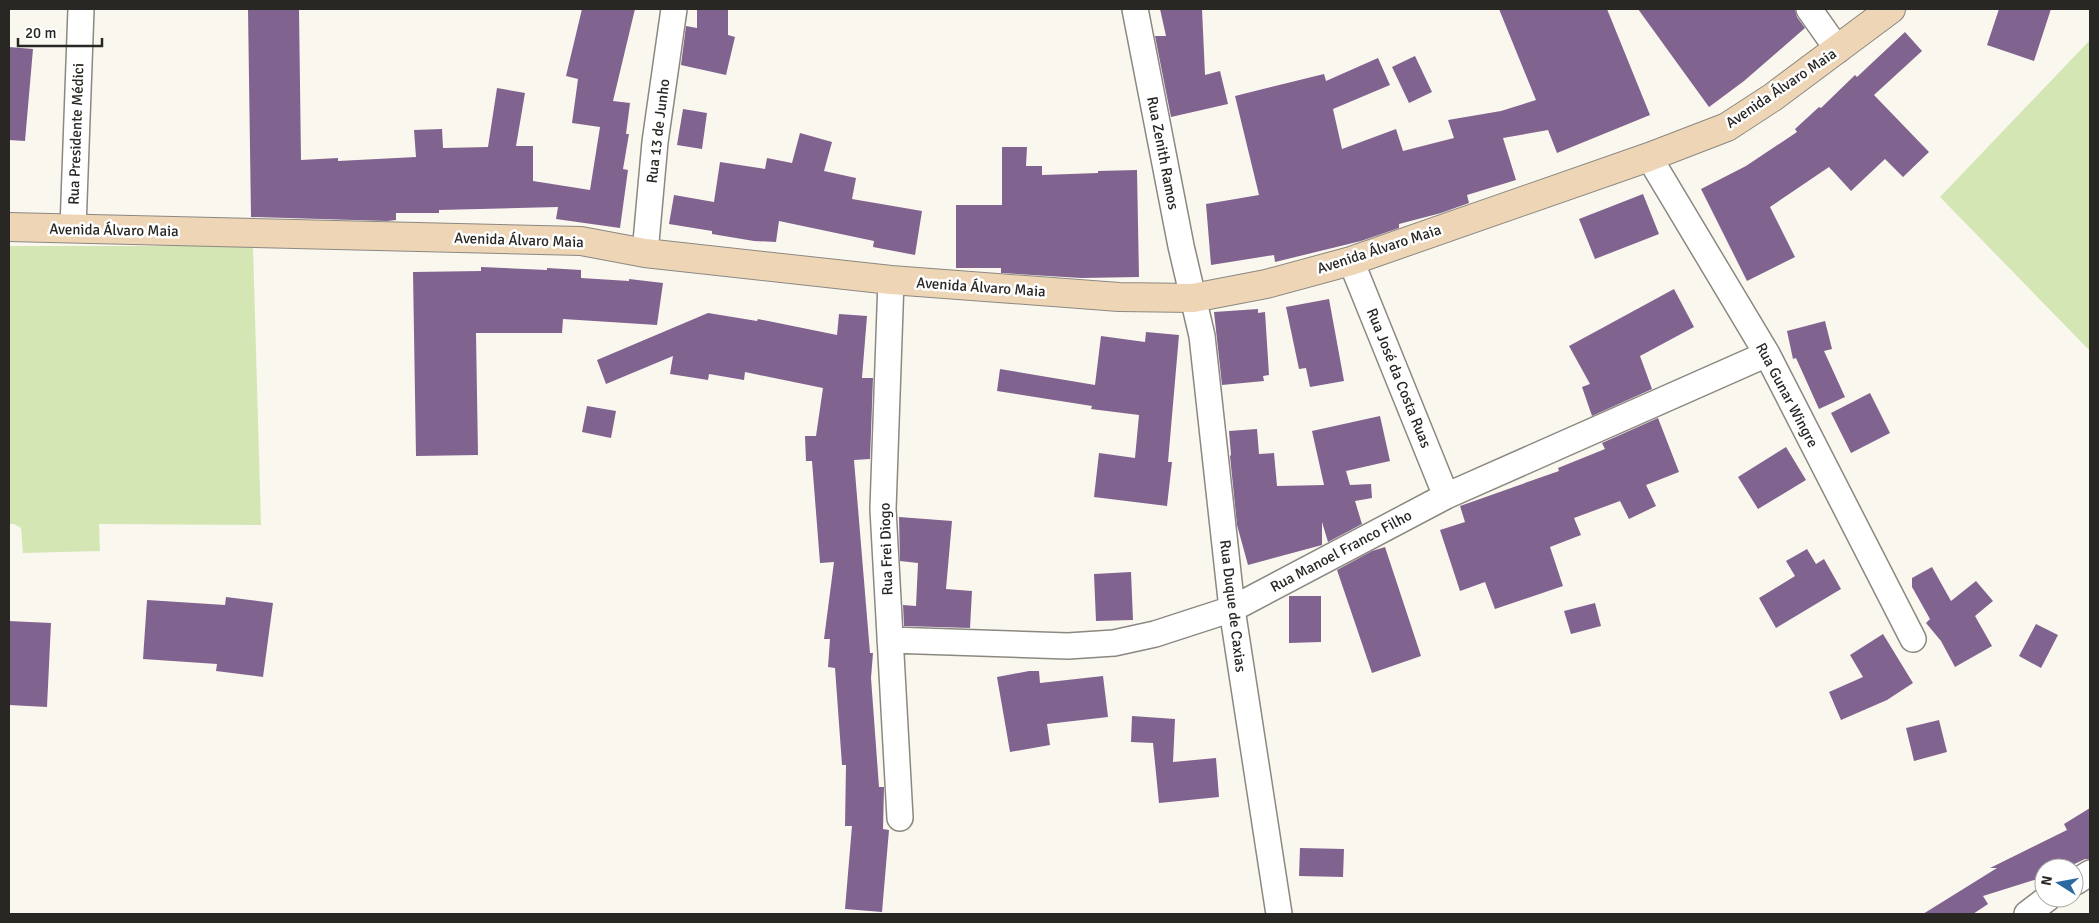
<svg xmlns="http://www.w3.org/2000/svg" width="2099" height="923" font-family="Signika,sans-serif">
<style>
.green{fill:#d5e6b5}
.building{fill:#816390}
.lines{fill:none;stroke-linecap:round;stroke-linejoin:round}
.street-casing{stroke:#8b8881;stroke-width:28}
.secondary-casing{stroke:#8b8881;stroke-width:30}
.street{stroke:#fff;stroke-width:25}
.secondary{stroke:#eed5b6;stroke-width:28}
.labels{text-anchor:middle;stroke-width:5;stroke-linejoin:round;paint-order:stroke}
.street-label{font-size:15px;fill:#282724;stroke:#fff}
</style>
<rect width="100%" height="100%" fill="#faf7ef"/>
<path class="green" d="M 2090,40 L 2090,351 L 1940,197 Z
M 9,246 L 253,246 L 261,525 L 99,524 L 100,551 L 23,553 L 21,528 L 14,524 L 9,524 Z"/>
<path class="building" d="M 248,9 L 299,9 L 301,160 L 338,158 L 338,161 L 416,157 L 414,130 L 442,129 L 443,148 L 488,147 L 497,88 L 525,93 L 516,146 L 533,146 L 533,181 L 590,190 L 600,127 L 572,123 L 578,79 L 566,76 L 582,9 L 635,9 L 613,101 L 630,103 L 626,134 L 629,134 L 623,169 L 628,170 L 620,228 L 556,219 L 558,207 L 439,210 L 439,213 L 396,213 L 396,220 L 387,221 L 251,217 Z
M 697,9 L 728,9 L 728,35 L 735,37 L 726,75 L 681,65 L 686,26 L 697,28 Z
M 1160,9 L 1202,9 L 1205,75 L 1220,71 L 1228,104 L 1171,117 L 1155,36 L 1166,36 Z
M 1499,9 L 1607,9 L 1650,115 L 1557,153 L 1548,130 L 1503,138 L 1516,180 L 1467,195 L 1469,203 L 1441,213 L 1399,224 L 1399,228 L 1361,241 L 1275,262 L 1274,255 L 1211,265 L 1206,204 L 1259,195 L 1235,96 L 1324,74 L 1326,81 L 1378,58 L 1390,85 L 1333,109 L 1342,149 L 1396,129 L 1403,151 L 1454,138 L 1448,120 L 1501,111 L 1536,100 Z
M 1638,9 L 1795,9 L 1797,17 L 1805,28 L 1744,81 L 1709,107 Z
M 1999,9 L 2051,9 L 2034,61 L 1987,45 Z
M 1905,32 L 1922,51 L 1874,95 L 1929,152 L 1903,177 L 1885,159 L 1851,191 L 1829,167 L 1770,207 L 1795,257 L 1747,281 L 1701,189 L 1746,166 L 1797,132 L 1795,129 L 1819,107 L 1821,108 L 1855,75 L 1857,77 Z
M 9,47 L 33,49 L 25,141 L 9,140 Z
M 1415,56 L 1432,92 L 1409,103 L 1392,67 Z
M 683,109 L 707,113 L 702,149 L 677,145 Z
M 800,133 L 832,142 L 824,171 L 856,178 L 852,199 L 922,211 L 915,255 L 873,247 L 874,241 L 779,221 L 776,242 L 754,241 L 712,234 L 712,231 L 669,224 L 674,195 L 714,202 L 720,162 L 765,169 L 767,158 L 792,163 Z
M 1002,147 L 1027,147 L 1026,166 L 1042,166 L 1042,175 L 1098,173 L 1098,171 L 1137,170 L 1139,277 L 1081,278 L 1001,273 L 1001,268 L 956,268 L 956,205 L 1002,205 Z
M 1643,194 L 1659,234 L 1595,259 L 1579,219 Z
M 481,267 L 547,270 L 547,268 L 581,270 L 581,278 L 629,281 L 629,279 L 663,283 L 657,325 L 563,319 L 562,333 L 476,333 L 478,455 L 416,456 L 413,272 L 481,271 Z
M 1674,289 L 1694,327 L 1640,356 L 1652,389 L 1592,416 L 1582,387 L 1590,384 L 1569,346 Z
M 1329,299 L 1344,381 L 1310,387 L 1306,368 L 1299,369 L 1286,307 Z
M 1258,309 L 1258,313 L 1265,312 L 1269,375 L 1263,376 L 1264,381 L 1222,385 L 1214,312 Z
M 708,313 L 757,321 L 758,319 L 837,335 L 839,314 L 867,316 L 862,378 L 873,378 L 870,459 L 854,460 L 870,653 L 873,653 L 871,678 L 879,787 L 884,787 L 883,829 L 889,830 L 882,912 L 845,909 L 852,826 L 845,826 L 846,765 L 842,765 L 835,668 L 828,667 L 830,639 L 824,639 L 834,562 L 820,563 L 812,461 L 806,461 L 805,436 L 816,436 L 823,388 L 745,372 L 744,380 L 709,374 L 708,380 L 670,374 L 673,356 L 606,384 L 597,360 Z
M 1825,321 L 1832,349 L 1824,351 L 1845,397 L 1819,409 L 1796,358 L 1793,359 L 1787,331 Z
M 1146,332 L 1179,335 L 1168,462 L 1172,462 L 1167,506 L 1094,497 L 1099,453 L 1135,458 L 1139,415 L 1091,409 L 1092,406 L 997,391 L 1000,369 L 1095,385 L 1101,336 L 1145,342 Z
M 1870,393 L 1890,433 L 1851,453 L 1831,413 Z
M 587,406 L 616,411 L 611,438 L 582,432 Z
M 1380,416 L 1390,461 L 1346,471 L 1350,485 L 1371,484 L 1372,498 L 1355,501 L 1362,524 L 1328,542 L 1322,522 L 1322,545 L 1248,565 L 1237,525 L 1230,456 L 1231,455 L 1229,431 L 1257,429 L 1259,454 L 1274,453 L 1277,486 L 1324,485 L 1312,431 Z
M 1658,418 L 1679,472 L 1646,485 L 1656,506 L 1629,519 L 1620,501 L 1574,518 L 1581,535 L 1550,547 L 1563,586 L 1495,609 L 1485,582 L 1460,591 L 1440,530 L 1465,522 L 1460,506 L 1559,471 L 1558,468 L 1605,449 L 1602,443 Z
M 1786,447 L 1806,480 L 1758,509 L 1738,477 Z
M 899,517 L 952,521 L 946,589 L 972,591 L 970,628 L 904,626 L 903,605 L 916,606 L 918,563 L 900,561 Z
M 1385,547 L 1421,656 L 1372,673 L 1337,570 L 1372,551 Z
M 1807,549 L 1816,564 L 1824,559 L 1841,589 L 1776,628 L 1759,598 L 1795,576 L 1786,561 Z
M 1932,567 L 1951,601 L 1976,581 L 1993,601 L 1975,616 L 1992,646 L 1955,667 L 1941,641 L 1926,623 L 1930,619 L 1912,587 L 1912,578 Z
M 1131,572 L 1133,620 L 1096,621 L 1094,574 Z
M 1289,596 L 1321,596 L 1321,642 L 1289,643 Z
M 226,597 L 273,603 L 263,677 L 216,671 L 217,664 L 143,659 L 147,600 L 225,605 Z
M 1595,603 L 1601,626 L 1571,634 L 1564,611 Z
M 9,621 L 51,623 L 47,707 L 9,705 Z
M 2036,624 L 2058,635 L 2041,668 L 2019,656 Z
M 1883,634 L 1913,683 L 1887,700 L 1841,720 L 1829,692 L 1863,677 L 1850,655 Z
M 1029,671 L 1039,671 L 1040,683 L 1103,676 L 1108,717 L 1047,724 L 1050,745 L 1010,752 L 997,677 Z
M 1132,716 L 1175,719 L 1173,762 L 1216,758 L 1219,797 L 1159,803 L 1153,743 L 1131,742 Z
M 1939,720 L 1947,752 L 1914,761 L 1906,728 Z
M 2090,808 L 2090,859 L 2085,859 L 2066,868 L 2044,868 L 2044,877 L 1983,896 L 1988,904 L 1973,914 L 1923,914 L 1997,868 L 1990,868 L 2067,830 L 2064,824 Z
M 1300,848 L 1344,849 L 1343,877 L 1299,876 Z"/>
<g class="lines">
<defs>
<path id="street" d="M 1135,9 L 1181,246 L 1202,336 L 1232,609 L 1279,914
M 1809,9 L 1838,50
M 1649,157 L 1767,354 L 1913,639
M 73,228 L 81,9
M 645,253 L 655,142 L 674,9
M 1351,261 L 1446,496
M 891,280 L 883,509 L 900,818
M 890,640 L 1068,646 L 1114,643 L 1155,634 L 1232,609 L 1446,496 L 1767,354
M 2074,883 L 2090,873
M 2027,914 L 2048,898"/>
<path id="secondary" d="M 9,227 L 581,241 L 645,253 L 891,280 L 1119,297 L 1193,298 L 1266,284 L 1351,261 L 1649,157 L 1727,127 L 1773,97 L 1891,9"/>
</defs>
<use href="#street" class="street-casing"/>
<use href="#secondary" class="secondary-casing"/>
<use href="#street" class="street"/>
<use href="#secondary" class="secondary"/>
</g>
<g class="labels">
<g class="street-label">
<text transform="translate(1781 88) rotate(-34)" y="5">Avenida Álvaro Maia</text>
<text transform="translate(658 131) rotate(-83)" y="5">Rua 13 de Junho</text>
<text transform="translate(76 134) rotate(-88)" y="5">Rua Presidente Médici</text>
<text transform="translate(1163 153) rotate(79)" y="5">Rua Zenith Ramos</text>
<text transform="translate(114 230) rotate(1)" y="5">Avenida Álvaro Maia</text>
<text transform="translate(519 240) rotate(2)" y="5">Avenida Álvaro Maia</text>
<text transform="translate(1379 249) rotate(-18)" y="5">Avenida Álvaro Maia</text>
<text transform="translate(981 287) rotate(4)" y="5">Avenida Álvaro Maia</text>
<text transform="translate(1399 378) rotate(68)" y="5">Rua José da Costa Ruas</text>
<text transform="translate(1787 395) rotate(62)" y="5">Rua Gunar Wingre</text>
<text transform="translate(886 549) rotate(-92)" y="5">Rua Frei Diogo</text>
<text transform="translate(1341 551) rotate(-28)" y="5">Rua Manoel Franco Filho</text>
<text transform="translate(1233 606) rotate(83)" y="5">Rua Duque de Caxias</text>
</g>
</g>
<rect width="2099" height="923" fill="none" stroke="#282724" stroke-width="20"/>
<g transform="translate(2059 883) rotate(281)"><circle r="24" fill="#ffffff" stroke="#a9a9a7"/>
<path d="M0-4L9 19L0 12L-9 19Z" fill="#2c69a0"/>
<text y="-8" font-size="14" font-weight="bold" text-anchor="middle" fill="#282724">N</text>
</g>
<path d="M18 38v8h84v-8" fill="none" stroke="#282724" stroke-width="2.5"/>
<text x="25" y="38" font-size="15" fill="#282724" stroke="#ffffff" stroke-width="4" paint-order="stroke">20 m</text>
</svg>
